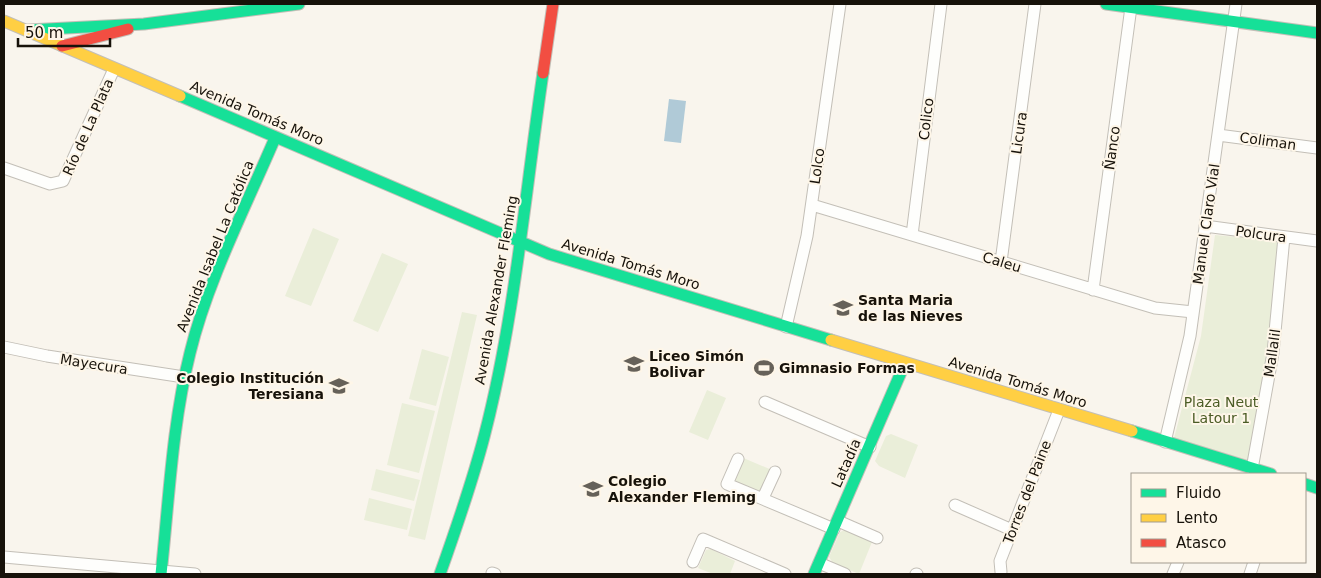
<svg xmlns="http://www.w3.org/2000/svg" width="1321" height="578" font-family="'DejaVu Sans',sans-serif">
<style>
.green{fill:#eaeed9}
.water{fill:#b0cad7}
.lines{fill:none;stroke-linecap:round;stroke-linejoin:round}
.street-casing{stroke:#c3bfb7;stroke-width:13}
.fast-casing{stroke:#c3bfb7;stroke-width:13}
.slow-casing{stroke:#c3bfb7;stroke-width:13}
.jam-casing{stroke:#c3bfb7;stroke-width:13}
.street{stroke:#fefefc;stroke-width:11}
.fast{stroke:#16e098;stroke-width:11}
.slow{stroke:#ffcf43;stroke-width:11}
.jam{stroke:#f24e42;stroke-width:11}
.labels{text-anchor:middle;stroke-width:4;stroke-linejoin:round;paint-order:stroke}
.street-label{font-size:14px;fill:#17120a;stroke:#fef6e8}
.poi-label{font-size:14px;font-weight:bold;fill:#17120a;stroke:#fef6e8;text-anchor:start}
.park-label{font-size:14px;fill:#4b5c25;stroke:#fef6e8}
</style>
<rect width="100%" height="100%" fill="#f9f5ed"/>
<path class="green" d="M 313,228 L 339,239 L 311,306 L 285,296 Z
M 1215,235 L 1279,241 L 1270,353 L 1251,461 L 1174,438 L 1201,336 Z
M 382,253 L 408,264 L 378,332 L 353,321 Z
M 462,312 L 477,315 L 425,540 L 408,536 Z
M 422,349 L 449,357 L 436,406 L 409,399 Z
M 707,390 L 726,398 L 708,440 L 689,432 Z
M 402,403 L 435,411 L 419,473 L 387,465 Z
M 891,434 L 918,445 L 905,478 L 879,466 L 875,461 L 886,436 Z
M 741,457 L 772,470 L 764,490 L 758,492 L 735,482 L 733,478 Z
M 376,469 L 420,480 L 414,501 L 371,490 Z
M 369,498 L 412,509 L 407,530 L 364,520 Z
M 845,530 L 872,542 L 859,574 L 833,563 L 829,557 L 840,532 Z
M 711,549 L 735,561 L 730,574 L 713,574 L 698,568 L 706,550 Z"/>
<path class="water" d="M 669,99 L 686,101 L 681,143 L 664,141 Z"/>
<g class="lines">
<defs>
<path id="street" d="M 1218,135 L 1317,148
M 4,168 L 50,184 L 63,181 L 114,69
M 812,205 L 1155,308 L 1193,312
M 1205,226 L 1317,241
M 912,235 L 941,4
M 1001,262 L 1035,4
M 1093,290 L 1131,7
M 786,327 L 807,236 L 840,4
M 4,347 L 47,356 L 184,377
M 765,402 L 870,447
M 1165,442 L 1190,336 L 1236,4
M 738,459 L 727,484 L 834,529
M 1252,469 L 1273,353 L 1284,237
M 763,498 L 775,472
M 955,505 L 1012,530
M 838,521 L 877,538
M 4,557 L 195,574
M 693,562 L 703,539 L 785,574
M 819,563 L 845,574
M 1001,572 L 1000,561 L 1059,410
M 492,573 L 495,574
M 916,574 L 917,574
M 1173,574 L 1178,562
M 1250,574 L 1254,562"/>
<path id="fast" d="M 1106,4 L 1317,33
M 28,30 L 144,24 L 299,4
M 180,96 L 549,254 L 831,340
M 1132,431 L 1271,474
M 1305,484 L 1317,488
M 161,574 C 169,500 172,425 190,353 C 207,282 246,206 275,138
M 440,574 C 456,529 472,483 484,437 C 515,318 525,194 543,73
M 814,574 L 905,363"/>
<path id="slow" d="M 4,21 L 180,96
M 831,340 L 1132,431"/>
<path id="jam" d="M 62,46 L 128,29
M 543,73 L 553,4"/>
</defs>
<use href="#street" class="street-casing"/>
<use href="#fast" class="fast-casing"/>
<use href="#slow" class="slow-casing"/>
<use href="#jam" class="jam-casing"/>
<use href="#street" class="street"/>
<use href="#fast" class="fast"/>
<use href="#slow" class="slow"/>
<use href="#jam" class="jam"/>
</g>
<defs>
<symbol id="school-bare" viewBox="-9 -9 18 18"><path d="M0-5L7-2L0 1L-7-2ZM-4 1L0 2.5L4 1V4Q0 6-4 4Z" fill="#666159" stroke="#fef6e8" stroke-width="2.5" paint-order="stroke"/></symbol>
<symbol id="stadium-bare" viewBox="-9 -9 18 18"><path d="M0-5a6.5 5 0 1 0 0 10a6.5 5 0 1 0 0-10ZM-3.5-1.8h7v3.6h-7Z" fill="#666159" stroke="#fef6e8" stroke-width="2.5" paint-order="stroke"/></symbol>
</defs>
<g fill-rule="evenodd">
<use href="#school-bare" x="829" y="294" width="28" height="28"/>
<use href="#school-bare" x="620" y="350" width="28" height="28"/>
<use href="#stadium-bare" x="750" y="354" width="28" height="28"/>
<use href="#school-bare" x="325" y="372" width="28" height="28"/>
<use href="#school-bare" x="579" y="475" width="28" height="28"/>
</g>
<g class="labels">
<g class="street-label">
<text transform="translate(257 113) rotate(23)" y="5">Avenida Tomás Moro</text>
<text transform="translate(926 119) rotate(-83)" y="5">Colico</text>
<text transform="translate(88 127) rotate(-66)" y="5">Río de La Plata</text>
<text transform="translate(1019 133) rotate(-82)" y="5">Licura</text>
<text transform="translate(1268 141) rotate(8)" y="5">Coliman</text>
<text transform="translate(1112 148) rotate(-82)" y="5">Ñanco</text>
<text transform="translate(817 166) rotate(-82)" y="5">Lolco</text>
<text transform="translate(1206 224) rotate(-82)" y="5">Manuel Claro Vial</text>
<text transform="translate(1261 234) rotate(8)" y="5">Polcura</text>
<text transform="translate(215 246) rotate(-68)" y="5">Avenida Isabel La Católica</text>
<text transform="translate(1002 262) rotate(17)" y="5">Caleu</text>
<text transform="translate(631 264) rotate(17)" y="5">Avenida Tomás Moro</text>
<text transform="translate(496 290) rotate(-80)" y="5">Avenida Alexander Fleming</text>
<text transform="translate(1272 353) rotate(-82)" y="5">Mallalil</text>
<text transform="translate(94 364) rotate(9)" y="5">Mayecura</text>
<text transform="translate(1018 382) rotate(17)" y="5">Avenida Tomás Moro</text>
<text transform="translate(846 463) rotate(-66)" y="5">Latadía</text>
<text transform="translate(1027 492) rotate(-69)" y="5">Torres del Paine</text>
</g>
<g class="poi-label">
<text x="858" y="305">Santa Maria<tspan x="858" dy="16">de las Nieves</tspan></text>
<text x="649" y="361">Liceo Simón<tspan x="649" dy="16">Bolivar</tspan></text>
<text x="779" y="373">Gimnasio Formas</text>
<text x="324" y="383" text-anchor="end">Colegio Institución<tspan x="324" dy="16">Teresiana</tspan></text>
<text x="608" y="486">Colegio<tspan x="608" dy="16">Alexander Fleming</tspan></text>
</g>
<g class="park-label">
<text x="1221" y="407">Plaza Neut<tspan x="1221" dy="16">Latour 1</tspan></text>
</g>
</g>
<rect width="1321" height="578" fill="none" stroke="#17120a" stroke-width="10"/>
<rect x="1131" y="473" width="175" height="90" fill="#fef6e8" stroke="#a29b8f"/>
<rect x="1141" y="489" width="25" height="8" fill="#16e098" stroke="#a29b8f"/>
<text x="1176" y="498" font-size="15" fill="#17120a">Fluido</text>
<rect x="1141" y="514" width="25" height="8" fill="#ffcf43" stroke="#a29b8f"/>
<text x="1176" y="523" font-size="15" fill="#17120a">Lento</text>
<rect x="1141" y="539" width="25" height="8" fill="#f24e42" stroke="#a29b8f"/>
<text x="1176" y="548" font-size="15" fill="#17120a">Atasco</text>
<path d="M18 38v8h92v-8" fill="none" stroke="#17120a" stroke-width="2.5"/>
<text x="25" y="38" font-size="15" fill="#17120a" stroke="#fef6e8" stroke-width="4" paint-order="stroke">50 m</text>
</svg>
